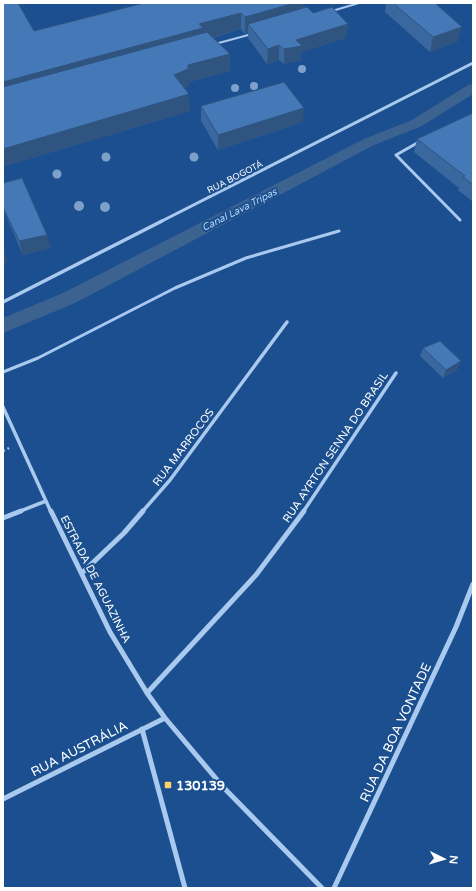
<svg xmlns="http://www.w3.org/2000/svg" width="476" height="891" font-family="'Varela Round',sans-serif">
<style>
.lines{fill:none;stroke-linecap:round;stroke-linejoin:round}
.canal{fill:#3c6290;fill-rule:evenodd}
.path{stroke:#a9c9ee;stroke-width:2.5;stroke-dasharray:2 3;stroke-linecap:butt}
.lane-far1{stroke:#a9c9ee;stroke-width:2}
.lane{stroke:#a9c9ee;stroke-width:3}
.street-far2{stroke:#a9c9ee;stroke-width:3}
.street-far1{stroke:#a9c9ee;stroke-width:3.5}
.street{stroke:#a9c9ee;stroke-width:5}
.tree{fill:#7ea0ca}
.wall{fill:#3a679d}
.shaded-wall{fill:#305480}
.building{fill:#4478b7;stroke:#305480}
.poi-dot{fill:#ffd166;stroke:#1b4f8f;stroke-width:1.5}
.labels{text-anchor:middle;stroke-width:4;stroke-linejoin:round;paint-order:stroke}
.far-street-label{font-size:9px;fill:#fff;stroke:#1b4f8f}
.far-water-label{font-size:10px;font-style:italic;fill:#b5d3f5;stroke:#1b4f8f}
.street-label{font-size:11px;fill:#fff;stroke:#1b4f8f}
.near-street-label{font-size:13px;fill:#fff;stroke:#1b4f8f}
.near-poi-label{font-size:13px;font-weight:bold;fill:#fff;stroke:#1b4f8f;text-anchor:start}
</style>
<rect width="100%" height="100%" fill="#1b4f8f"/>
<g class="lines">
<path class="canal" d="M 473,84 L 473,94 L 422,126 L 374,145 L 75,303 L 3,333 L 3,318 L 63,293 L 364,139 L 412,120 L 468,85 Z"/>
<path class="path" d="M 3,451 L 9,448"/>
<path class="lane-far1" d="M 332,11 L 359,3
M 215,44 L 252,34"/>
<path class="lane" d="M 3,372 L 38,358 L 175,288 L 246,258 L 339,231"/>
<path class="street-far2" d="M 419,142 L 396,155 L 460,220
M 160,222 L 473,63"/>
<path class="street-far1" d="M 3,302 L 162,221
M 3,407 L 51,512
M 18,512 L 46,501
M 142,512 L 170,480 L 287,322
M 303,512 L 396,373"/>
<path class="street" d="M 51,511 L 110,632 L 147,693 L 165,718 L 224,788 L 322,888
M 3,518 L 21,511
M 82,573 L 124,533 L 143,511
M 147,693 L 256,575 L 304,511
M 142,729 L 185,888
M 3,799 L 165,718
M 334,888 L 456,627 L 473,584"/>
</g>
<g class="tree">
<circle cx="302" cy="69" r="4"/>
<circle cx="254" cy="86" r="4"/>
<circle cx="235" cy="88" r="4"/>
<circle cx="106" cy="157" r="4.5"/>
<circle cx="194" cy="157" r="4.5"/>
<circle cx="57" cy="174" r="4.5"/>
<circle cx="79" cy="206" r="5"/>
<circle cx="105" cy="207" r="5"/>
</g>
<path class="wall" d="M 3,3 L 30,3 L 19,6 L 34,31 L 144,3 L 303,3 L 303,8 L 313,13 L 348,24 L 346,38 L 301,52 L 301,60 L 284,64 L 279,60 L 267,64 L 248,38 L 248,33 L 245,34 L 241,29 L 213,38 L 230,54 L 230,71 L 189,82 L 189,86 L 184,88 L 190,111 L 5,166 L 3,163 Z
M 386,3 L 435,3 L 458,41 L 430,52 L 385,12 Z
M 201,106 L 303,122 L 218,150 L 201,121 Z
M 473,113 L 473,202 L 458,190 L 459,188 L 414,152 L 417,139 Z
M 3,183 L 47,235 L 51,248 L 23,255 L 3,209 Z
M 423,348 L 457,370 L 443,378 L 420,356 Z"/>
<path class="shaded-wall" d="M 14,3 L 30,3 L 14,7 Z
M 295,3 L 303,3 L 302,18 L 248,24 L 248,33 L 245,34 L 245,17 Z
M 333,3 L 342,3 L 332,6 Z
M 241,13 L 241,29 L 3,100 L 3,82 L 199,24 Z
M 348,24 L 346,38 L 301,52 L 301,60 L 284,64 L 284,49 L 296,40 Z
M 462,27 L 458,41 L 430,52 L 433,37 Z
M 279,45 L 279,60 L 267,64 L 268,49 Z
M 230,54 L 230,71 L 189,82 L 189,86 L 175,92 L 174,75 L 188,65 Z
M 189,94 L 190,111 L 5,166 L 3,161 L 3,149 Z
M 304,108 L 303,122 L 218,150 L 218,135 Z
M 47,235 L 51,248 L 23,255 L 19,241 Z
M 3,248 L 8,261 L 3,266 Z
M 461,361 L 457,370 L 443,378 L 446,370 Z"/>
<path class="building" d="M 3,3 L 18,3 L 34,31 L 144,3 L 295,3 L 245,17 L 241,13 L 199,24 L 203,28 L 3,82 Z
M 393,3 L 435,3 L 462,27 L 433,37 Z
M 307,7 L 313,13 L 332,7 L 348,24 L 296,40 L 302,46 L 284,49 L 279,45 L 268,49 L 248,24 Z
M 207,32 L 230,54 L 188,65 L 188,69 L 174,75 L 189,94 L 3,149 L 3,87 Z
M 284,82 L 304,108 L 218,135 L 201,106 Z
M 473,113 L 473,185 L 463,177 L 465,176 L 417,139 Z
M 22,178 L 47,235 L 19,241 L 3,207 L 3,183 Z
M 440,341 L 461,361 L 446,370 L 423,348 Z"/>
<rect class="poi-dot" x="164" y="781" width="8" height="8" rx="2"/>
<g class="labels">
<g class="far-street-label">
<text transform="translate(235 177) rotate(-27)" y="3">RUA BOGOTÁ</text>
</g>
<g class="far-water-label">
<text transform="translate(239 209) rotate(-27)" y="4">Canal Lava Tripas</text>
</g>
<g class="street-label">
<text transform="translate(183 447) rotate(-53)" y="4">RUA MARROCOS</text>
<text transform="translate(335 447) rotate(-56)" y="4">RUA AYRTON SENNA DO BRASIL</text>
<text transform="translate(96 579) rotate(63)" y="4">ESTRADA DE AGUAZINHA</text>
</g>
<g class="near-street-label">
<text transform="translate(395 732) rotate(-65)" y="5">RUA DA BOA VONTADE</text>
<text transform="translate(79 748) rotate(-27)" y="5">RUA AUSTRÁLIA</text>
</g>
<g class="near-poi-label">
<text x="176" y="790">130139</text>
</g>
</g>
<rect width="476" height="891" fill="none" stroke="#ffffff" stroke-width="8"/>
<g transform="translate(444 859) rotate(95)" stroke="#1b4f8f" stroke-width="3" paint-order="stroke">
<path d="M0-3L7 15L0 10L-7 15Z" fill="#ffffff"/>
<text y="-6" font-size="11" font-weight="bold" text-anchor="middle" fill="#ffffff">N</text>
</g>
</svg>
